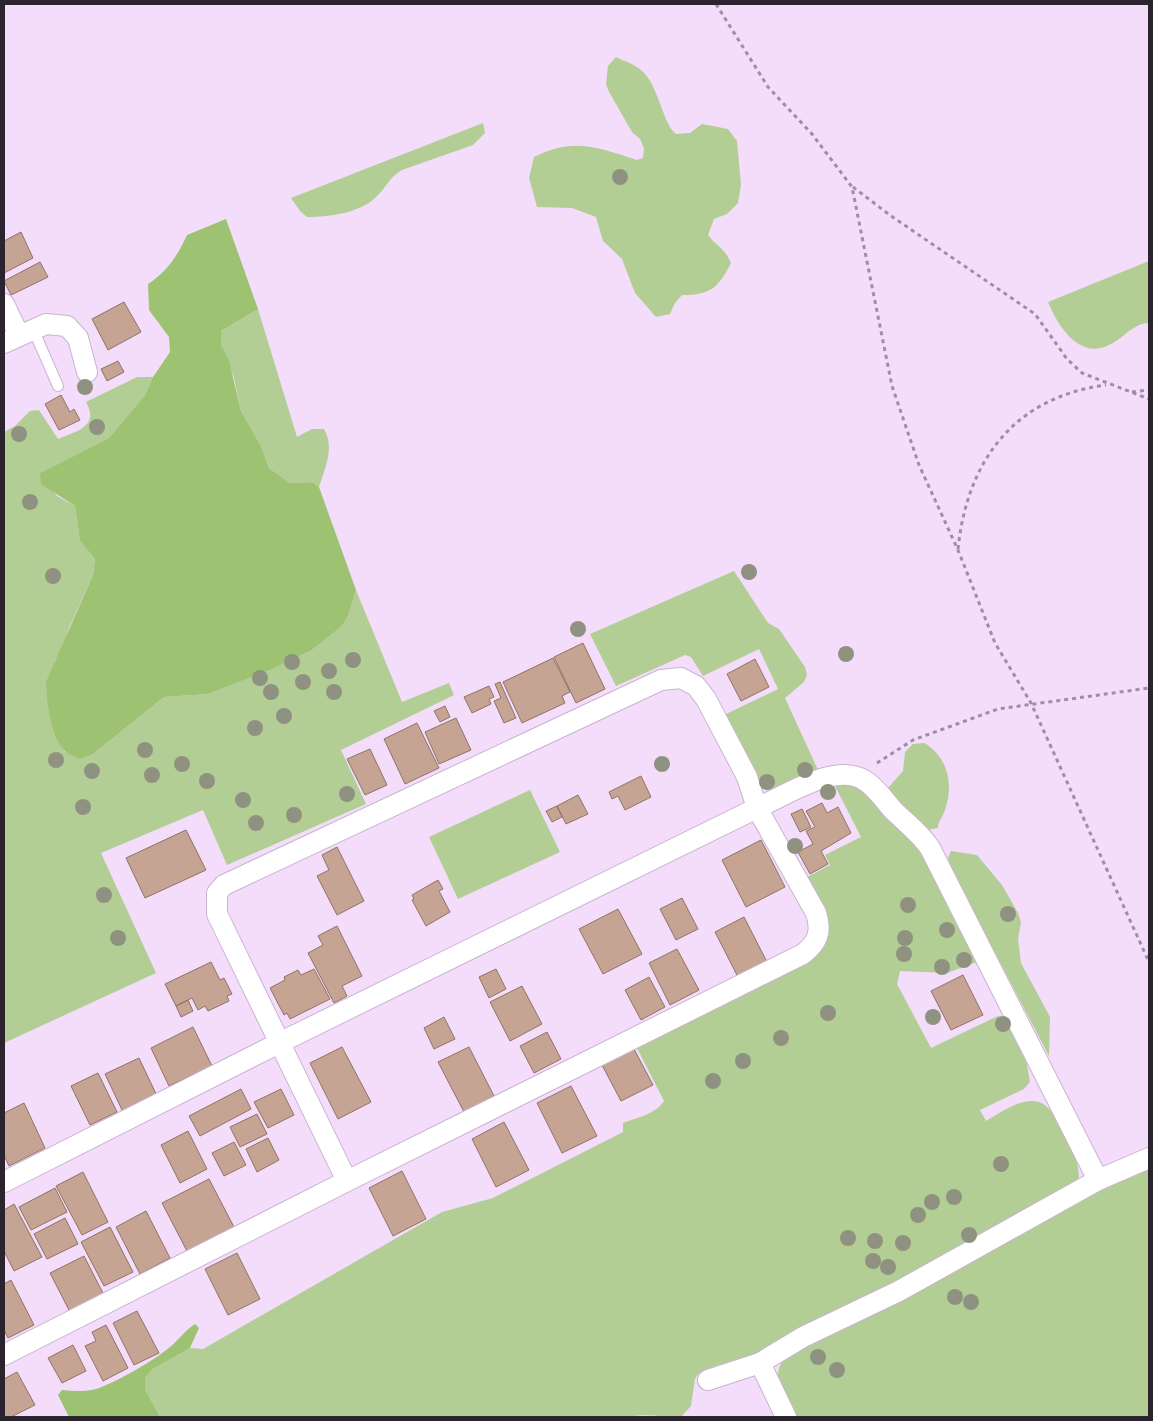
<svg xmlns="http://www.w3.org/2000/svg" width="1153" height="1421" font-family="Helvetica,sans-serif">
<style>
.green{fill:#b2ce95}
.forest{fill:#9cc272}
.building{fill:#c5a494;stroke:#917264}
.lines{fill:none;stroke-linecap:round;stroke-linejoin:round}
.lane-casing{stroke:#c9b4d0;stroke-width:12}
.street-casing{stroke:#c9b4d0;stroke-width:22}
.path{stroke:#9e8ea3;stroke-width:3;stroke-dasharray:4 4;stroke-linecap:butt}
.lane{stroke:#fff;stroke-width:10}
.street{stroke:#fff;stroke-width:20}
.tree{fill:#8f9280}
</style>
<rect width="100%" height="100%" fill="#f3ddfa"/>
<path class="green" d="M 616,57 C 624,61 634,64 641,70 C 659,85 662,123 676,134 L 690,133 L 702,124 L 728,129 L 737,141 L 741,185 L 738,203 L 727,214 L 714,219 L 708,235 C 717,247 724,247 731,263 C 718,288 711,295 682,295 L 675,303 L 670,314 L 656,317 L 635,293 L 622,259 L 603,241 L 596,217 L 572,208 L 537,207 L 529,178 L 534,157 C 574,137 597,147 637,160 L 643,158 L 644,148 L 640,139 L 632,132 L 609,92 L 606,84 L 608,66 Z
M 483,123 L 485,133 L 473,145 L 402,170 C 390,177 387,186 378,195 C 362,213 330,217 307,217 L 300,211 L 291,198 Z
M 1149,261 L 1149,323 C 1133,323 1123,339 1109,345 C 1079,360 1058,326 1048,302 Z
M 258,309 L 297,437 L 312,429 L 324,429 C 335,447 325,468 319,487 L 312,482 L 290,483 L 269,468 L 261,446 L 241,411 L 234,378 L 221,345 L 221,331 Z
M 137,377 L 153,377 L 145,395 L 109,438 L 40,473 L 57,496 L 75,506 L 80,541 L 95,559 L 93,575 L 69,628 L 63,648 L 55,661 L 64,751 L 81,759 L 93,754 L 164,697 L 208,694 L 268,671 L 312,650 L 342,626 L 348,616 L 356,590 L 402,702 L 449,683 L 454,695 L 341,750 L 366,804 L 227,865 L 203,810 L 101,853 L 156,973 L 4,1043 L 4,432 L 15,426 L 30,411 L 39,410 L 58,439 C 76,431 100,427 86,402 Z
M 734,571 L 768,623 L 779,629 L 805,667 L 807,675 L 804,682 L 785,698 L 818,770 L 771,789 L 760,786 L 724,715 L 778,689 L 759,649 L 703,676 L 691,657 L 685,655 L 616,686 L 590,634 Z
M 924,743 C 948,757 954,784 945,810 C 943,817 938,821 938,828 L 927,830 L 889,795 L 888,788 L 903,771 L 905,752 L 913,744 Z
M 854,782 L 916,837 L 977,962 L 947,973 L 900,971 L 897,984 L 931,1048 L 998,1016 L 1006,1018 L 1026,1059 L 1030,1082 L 1024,1089 L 980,1110 L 986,1121 C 1000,1113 1022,1097 1039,1102 C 1057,1107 1084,1164 1078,1182 L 886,1290 L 744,1360 L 718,1365 L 698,1374 L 695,1379 L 691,1406 L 681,1417 C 663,1417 645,1413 627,1417 L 160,1417 L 145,1389 L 145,1378 L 153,1369 L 190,1348 L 203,1349 L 442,1212 L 493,1198 L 623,1132 L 623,1123 C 636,1118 656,1114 664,1101 L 636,1046 L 815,954 L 807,877 L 830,865 L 825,855 L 861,837 L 834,784 Z
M 530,790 L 560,852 L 458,899 L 429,837 Z
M 951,851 L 977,855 L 1002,885 L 1018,913 L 1021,922 L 1018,939 L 1021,963 L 1050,1017 L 1049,1056 L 951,868 L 948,858 Z
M 1149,1167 L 1149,1417 L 792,1417 C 784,1397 767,1373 788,1356 L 1050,1216 Z"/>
<path class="forest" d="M 226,219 L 258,309 L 221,331 L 221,345 L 229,361 L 241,411 L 261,446 L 269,468 L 290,483 L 312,482 L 319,487 L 356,590 L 348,616 L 342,626 L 312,650 L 268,671 L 208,694 L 164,697 L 93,754 L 81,759 C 76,757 67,754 64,750 C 50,734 47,702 46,682 L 93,575 L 95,559 L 80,541 L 75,506 L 41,484 L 40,473 L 109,438 L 145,395 L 153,377 L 170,352 L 169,337 L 149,310 L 148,284 C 167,272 178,255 187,235 Z
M 195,1324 L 199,1328 L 190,1348 L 153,1369 L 145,1378 L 145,1389 L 160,1417 L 69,1417 L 58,1395 L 62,1390 C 73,1391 85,1392 96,1389 C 115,1383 155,1360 170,1347 C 179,1340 185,1330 195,1324 Z"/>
<path class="building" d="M 21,232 L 33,258 L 4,273 L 4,241 Z
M 40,262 L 48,277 L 11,295 L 4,281 Z
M 124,302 L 141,332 L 108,350 L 92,319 Z
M 118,361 L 124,372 L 107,381 L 101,369 Z
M 61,395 L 70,412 L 74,409 L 80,420 L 59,430 L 45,404 Z
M 583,643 L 605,689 L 576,703 L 554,657 Z
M 553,658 L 570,692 L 562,696 L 565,703 L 522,723 L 503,682 Z
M 755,659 L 769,687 L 741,701 L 727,674 Z
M 500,682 L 516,718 L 504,723 L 494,701 L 501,698 L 495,684 Z
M 489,686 L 494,697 L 489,699 L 491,704 L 472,713 L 464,697 Z
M 445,706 L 450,717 L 440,722 L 434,711 Z
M 456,718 L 471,750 L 439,764 L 425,732 Z
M 417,723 L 439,768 L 405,784 L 384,739 Z
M 370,749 L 387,785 L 365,795 L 347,759 Z
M 641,776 L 651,797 L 625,810 L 618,796 L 612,799 L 609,792 Z
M 578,795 L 588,814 L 566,824 L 557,806 Z
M 822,803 L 827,813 L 838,807 L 851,833 L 821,851 L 828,864 L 810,874 L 798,852 L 813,844 L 806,831 L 815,827 L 806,811 Z
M 557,806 L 562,817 L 552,822 L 546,811 Z
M 802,809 L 811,827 L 800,832 L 791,814 Z
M 186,830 L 206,870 L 145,898 L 126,858 Z
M 761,840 L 785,887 L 746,907 L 722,860 Z
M 337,847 L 364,901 L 337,915 L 317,876 L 329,870 L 322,855 Z
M 438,880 L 443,889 L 439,891 L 450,912 L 426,926 L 412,900 L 414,899 L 412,895 Z
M 682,898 L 698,929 L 676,940 L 660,909 Z
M 618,909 L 642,954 L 603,974 L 579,929 Z
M 744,917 L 768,964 L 739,979 L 715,932 Z
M 337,926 L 362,976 L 342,986 L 347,996 L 334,1003 L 308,953 L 323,945 L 318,936 Z
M 677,949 L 699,990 L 670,1005 L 649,963 Z
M 211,962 L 220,980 L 224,978 L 232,994 L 227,996 L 229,1001 L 208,1011 L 205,1006 L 198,1010 L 192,998 L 176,1006 L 165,984 Z
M 314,969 L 330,999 L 290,1019 L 287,1013 L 284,1015 L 270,988 L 285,980 L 284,977 L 298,970 L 301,975 Z
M 496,969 L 506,989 L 489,998 L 479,977 Z
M 963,975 L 983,1015 L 951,1030 L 931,991 Z
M 649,977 L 665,1007 L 641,1020 L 625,990 Z
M 522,986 L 542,1024 L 510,1041 L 490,1002 Z
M 188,1000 L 193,1011 L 181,1017 L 176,1006 Z
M 444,1017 L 455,1039 L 434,1049 L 424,1028 Z
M 193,1027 L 212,1066 L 169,1086 L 151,1048 Z
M 547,1032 L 561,1059 L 534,1073 L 520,1046 Z
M 342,1047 L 371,1102 L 338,1119 L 310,1063 Z
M 469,1047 L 494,1096 L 464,1112 L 438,1062 Z
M 634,1049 L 653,1085 L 621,1101 L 602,1065 Z
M 139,1058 L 157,1096 L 123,1112 L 105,1074 Z
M 98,1073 L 117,1112 L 90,1125 L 71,1086 Z
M 571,1086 L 597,1136 L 562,1153 L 537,1103 Z
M 241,1089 L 251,1109 L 200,1136 L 189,1116 Z
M 281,1089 L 294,1115 L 268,1128 L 254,1102 Z
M 24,1103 L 45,1148 L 9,1166 L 4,1155 L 4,1113 Z
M 257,1114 L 267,1134 L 240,1147 L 230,1127 Z
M 504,1122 L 529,1170 L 496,1187 L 472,1139 Z
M 188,1131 L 207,1169 L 180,1183 L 161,1145 Z
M 268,1138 L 279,1160 L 257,1172 L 246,1149 Z
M 234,1142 L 246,1165 L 224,1176 L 212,1153 Z
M 402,1171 L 426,1219 L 393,1236 L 369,1188 Z
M 83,1172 L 108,1222 L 82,1235 L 56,1186 Z
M 209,1179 L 235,1229 L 188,1253 L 162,1203 Z
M 55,1188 L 67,1212 L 31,1230 L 19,1207 Z
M 14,1204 L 42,1257 L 14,1271 L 4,1251 L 4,1210 Z
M 146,1211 L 170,1258 L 140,1274 L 116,1227 Z
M 65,1218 L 78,1244 L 47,1259 L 34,1234 Z
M 110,1227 L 133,1272 L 104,1286 L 81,1242 Z
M 237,1253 L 260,1299 L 228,1315 L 205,1269 Z
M 84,1256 L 105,1297 L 71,1314 L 50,1273 Z
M 11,1280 L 34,1325 L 8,1338 L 4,1330 L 4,1284 Z
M 137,1311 L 159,1353 L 134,1365 L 113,1323 Z
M 106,1325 L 128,1368 L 103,1381 L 85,1346 L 96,1341 L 92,1332 Z
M 73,1345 L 86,1371 L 62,1383 L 48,1358 Z
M 17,1372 L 35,1405 L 11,1417 L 4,1417 L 4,1379 Z"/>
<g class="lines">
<defs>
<path id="lane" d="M 33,329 L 58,386"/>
<path id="street" d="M 4,304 L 19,335
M 4,343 L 46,324 L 67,326 L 78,338 L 87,372
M 4,1182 L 279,1043 L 757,808 C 785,796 835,762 864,780 C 876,787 884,800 893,810 C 906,823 920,833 930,848 L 1098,1180
M 4,1355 L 347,1181 L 803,954 C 818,942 822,932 816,913 L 757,808 L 747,777 L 706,699 L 696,686 L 681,678 L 661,680 L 224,885 L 217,893 L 217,914 L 347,1181
M 760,1363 L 786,1417
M 708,1380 L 760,1363 L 803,1337 L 899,1291 L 1098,1180 L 1149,1158"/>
</defs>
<use href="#lane" class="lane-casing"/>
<use href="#street" class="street-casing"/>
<path class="path" d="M 716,4 L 768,87 L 812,134 L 852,187 L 892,386 L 919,465 L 958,550 L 995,643 L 1031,703 L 1149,962
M 853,187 L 891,216 L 1035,314 L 1067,359 L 1082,373 L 1149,399
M 1132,392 L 1149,390
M 958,549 C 967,461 1014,397 1106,385
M 877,763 L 913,740 L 998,709 L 1149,688"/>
<use href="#lane" class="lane"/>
<use href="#street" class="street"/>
</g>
<g class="tree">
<circle cx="620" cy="177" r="8"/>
<circle cx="85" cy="387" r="8"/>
<circle cx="97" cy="427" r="8"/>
<circle cx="19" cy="434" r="8"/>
<circle cx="30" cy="502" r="8"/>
<circle cx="749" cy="572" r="8"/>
<circle cx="53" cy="576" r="8"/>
<circle cx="578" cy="629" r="8"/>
<circle cx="846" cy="654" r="8"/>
<circle cx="353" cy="660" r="8"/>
<circle cx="292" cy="662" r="8"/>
<circle cx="329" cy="671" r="8"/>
<circle cx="260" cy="678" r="8"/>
<circle cx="303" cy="682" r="8"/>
<circle cx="271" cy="692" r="8"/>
<circle cx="334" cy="692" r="8"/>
<circle cx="284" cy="716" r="8"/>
<circle cx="255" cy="728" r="8"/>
<circle cx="145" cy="750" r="8"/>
<circle cx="56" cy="760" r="8"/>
<circle cx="182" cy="764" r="8"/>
<circle cx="662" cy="764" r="8"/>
<circle cx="805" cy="770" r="8"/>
<circle cx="92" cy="771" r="8"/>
<circle cx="152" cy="775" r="8"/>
<circle cx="207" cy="781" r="8"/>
<circle cx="767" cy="782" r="8"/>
<circle cx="828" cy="792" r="8"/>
<circle cx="347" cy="794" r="8"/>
<circle cx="243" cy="800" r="8"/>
<circle cx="83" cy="807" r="8"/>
<circle cx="294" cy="815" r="8"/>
<circle cx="256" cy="823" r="8"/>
<circle cx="795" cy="846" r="8"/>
<circle cx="104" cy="895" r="8"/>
<circle cx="908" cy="905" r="8"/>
<circle cx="1008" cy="914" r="8"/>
<circle cx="947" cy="930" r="8"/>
<circle cx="118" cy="938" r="8"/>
<circle cx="905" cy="938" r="8"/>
<circle cx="904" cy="954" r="8"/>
<circle cx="964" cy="960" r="8"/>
<circle cx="942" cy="967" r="8"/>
<circle cx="828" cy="1013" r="8"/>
<circle cx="933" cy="1017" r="8"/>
<circle cx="1003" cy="1024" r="8"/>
<circle cx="781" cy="1038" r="8"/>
<circle cx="743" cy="1061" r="8"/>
<circle cx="713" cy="1081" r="8"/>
<circle cx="1001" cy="1164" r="8"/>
<circle cx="954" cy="1197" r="8"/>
<circle cx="932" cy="1202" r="8"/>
<circle cx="918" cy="1215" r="8"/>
<circle cx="969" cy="1235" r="8"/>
<circle cx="848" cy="1238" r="8"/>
<circle cx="875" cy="1241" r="8"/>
<circle cx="903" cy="1243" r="8"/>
<circle cx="873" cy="1261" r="8"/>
<circle cx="888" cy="1267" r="8"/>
<circle cx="955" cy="1297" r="8"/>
<circle cx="971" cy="1302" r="8"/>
<circle cx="818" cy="1357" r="8"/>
<circle cx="837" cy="1370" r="8"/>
</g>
<rect width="1153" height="1421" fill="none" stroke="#2b232d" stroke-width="10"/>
</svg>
